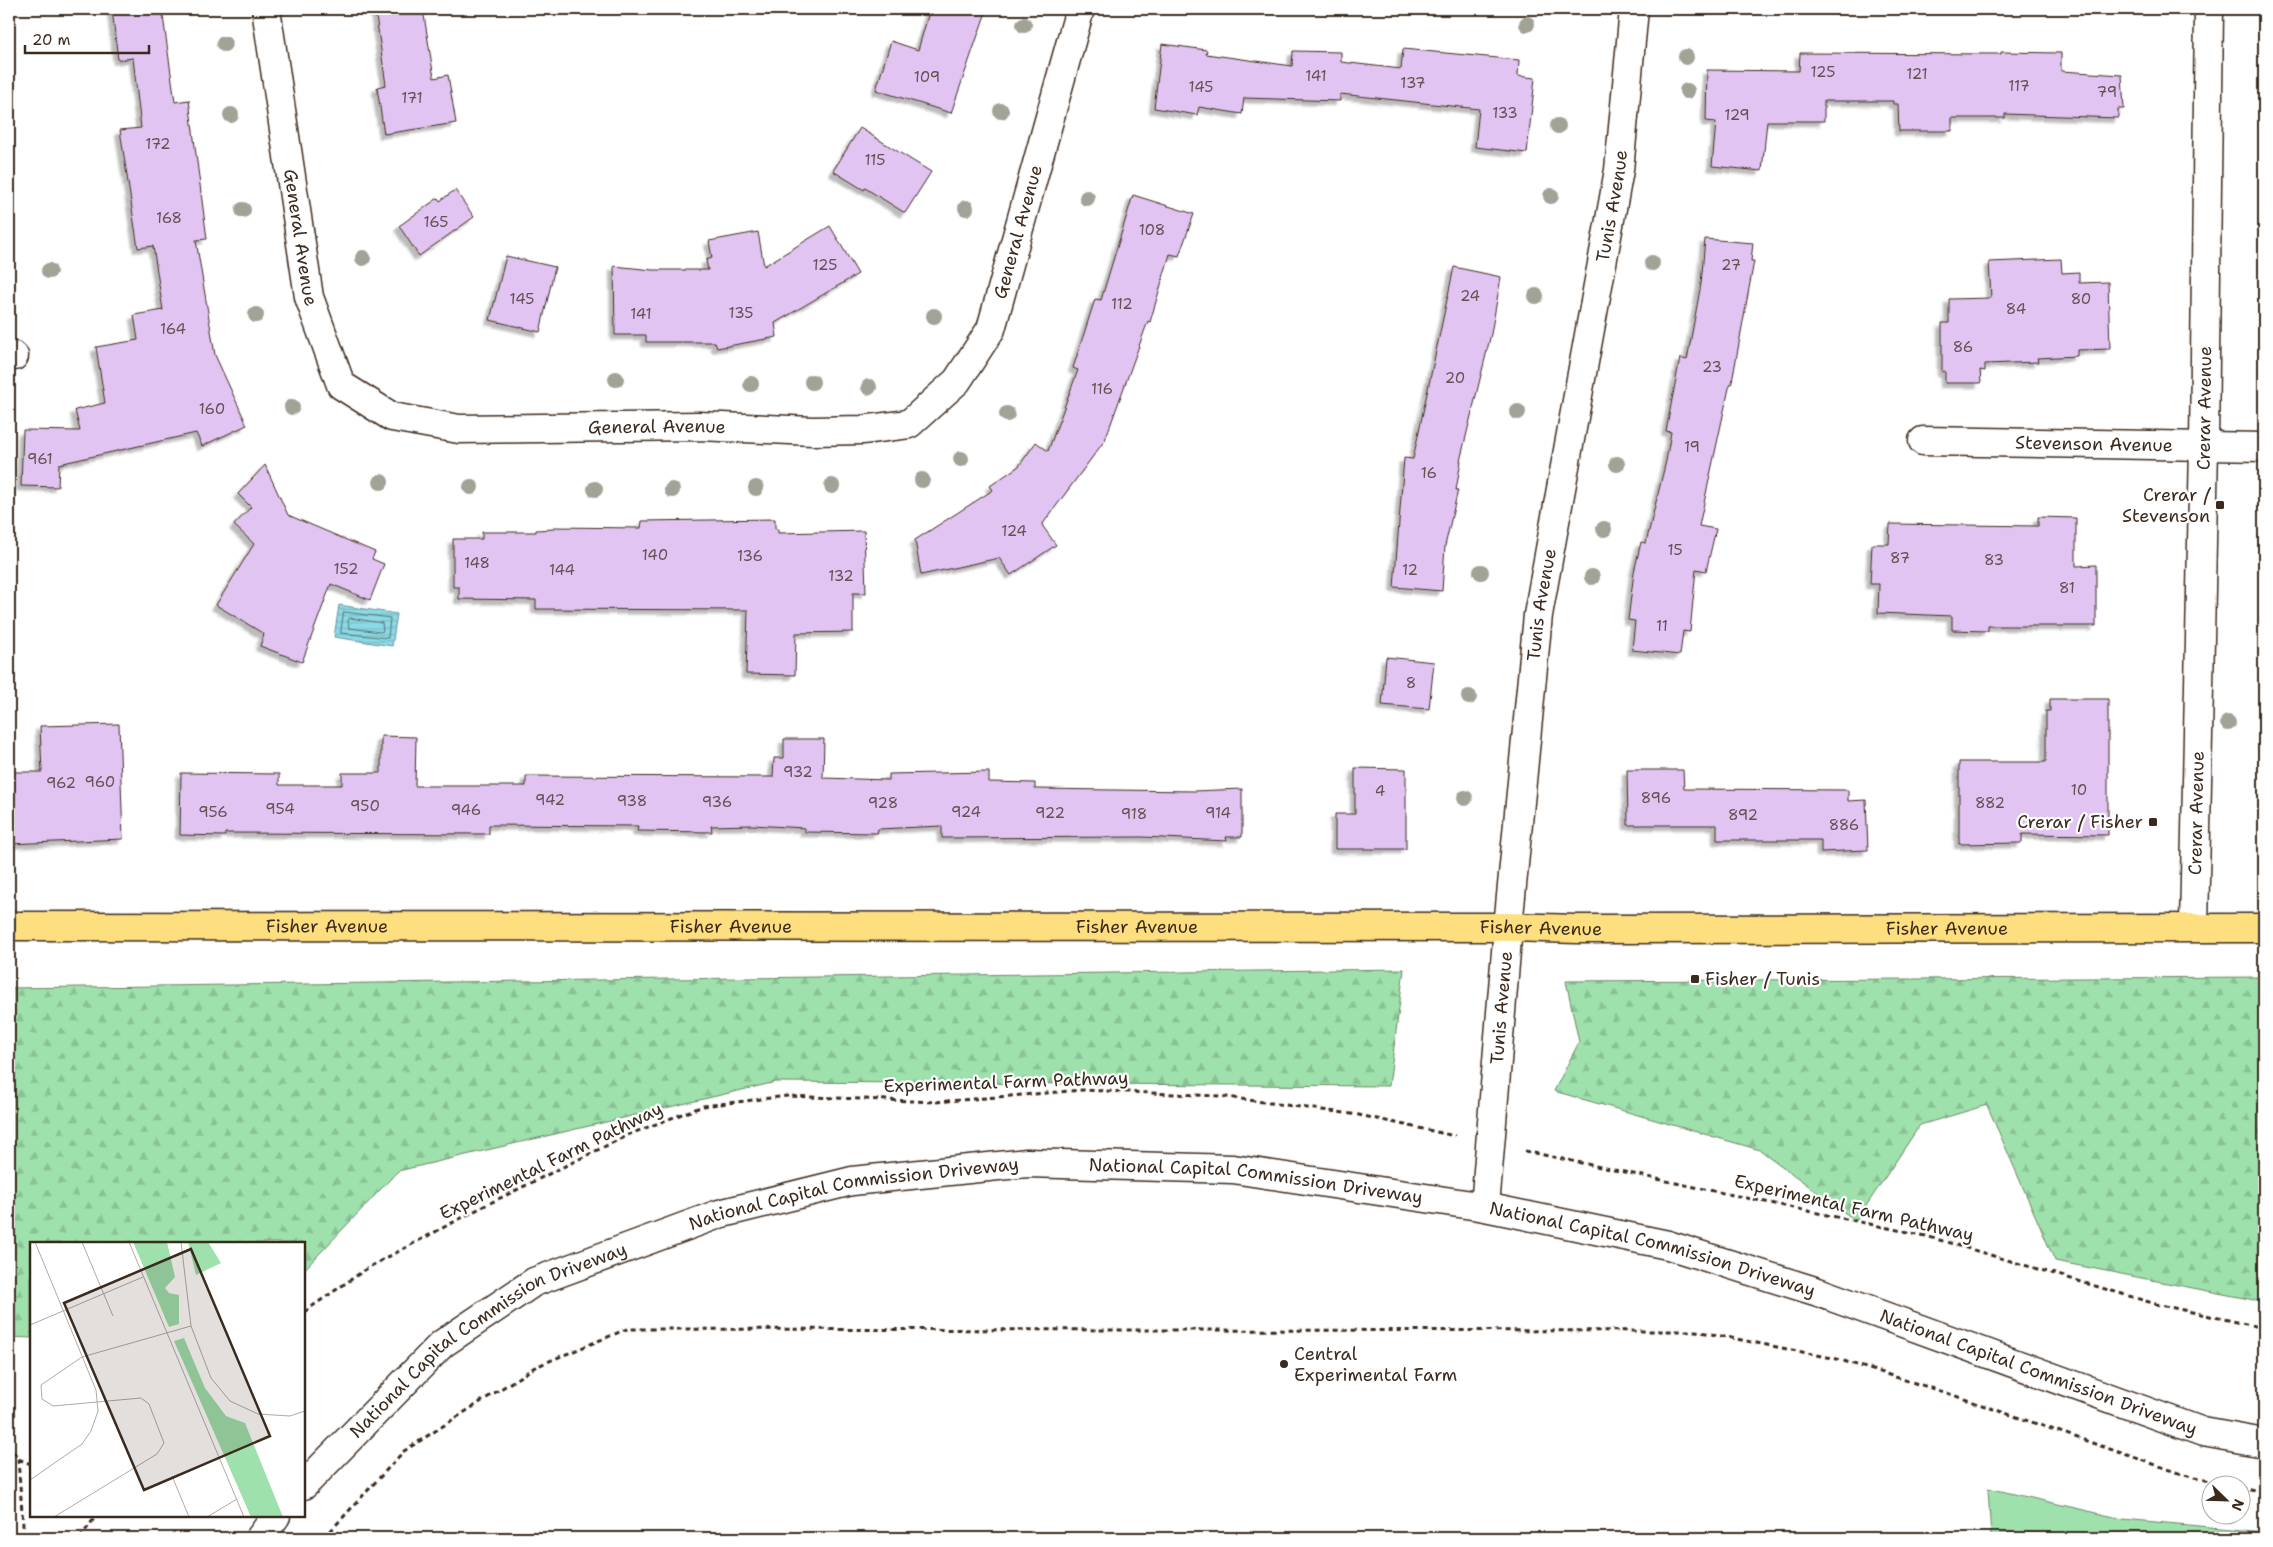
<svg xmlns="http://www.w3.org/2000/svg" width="2273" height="1547" font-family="'Shantell Sans',sans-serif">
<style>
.grass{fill:#9ee1ac;stroke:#6c8665}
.forest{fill:url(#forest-firs);stroke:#6c8665}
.water{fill:url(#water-rules);stroke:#6b9497}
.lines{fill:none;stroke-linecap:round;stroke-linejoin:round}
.shore{stroke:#5b706e;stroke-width:1}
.building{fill:#e2c4f2;stroke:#3b2a1e;filter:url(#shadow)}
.minor-casing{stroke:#3b2a1e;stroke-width:31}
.major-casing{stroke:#3b2a1e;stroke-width:31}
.path{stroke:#3b2a1e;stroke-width:3;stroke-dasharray:5 4;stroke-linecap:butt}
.minor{stroke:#fff;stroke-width:28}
.major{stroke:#fedf80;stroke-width:28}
.tree{fill:#a1a397}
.poi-dot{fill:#3b2a1e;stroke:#fff;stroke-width:2}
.labels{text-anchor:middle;stroke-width:4.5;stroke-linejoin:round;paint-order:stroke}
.number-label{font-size:15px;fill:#655053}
.street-label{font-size:18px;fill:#3b2a1e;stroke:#fff}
.poi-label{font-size:18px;fill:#3b2a1e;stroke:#fff;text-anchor:end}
.inset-road{fill:none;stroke:#b1aaa5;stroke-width:1}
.view{fill:#3b2a1e;fill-opacity:0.15;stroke:#3b2a1e;stroke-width:2.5}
.inset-edge{fill:none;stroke:#3b2a1e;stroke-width:2.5}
</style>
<defs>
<pattern id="forest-firs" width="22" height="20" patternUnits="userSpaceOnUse" patternTransform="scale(1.25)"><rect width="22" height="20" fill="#9ee1ac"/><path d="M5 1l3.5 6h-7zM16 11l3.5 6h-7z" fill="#89c194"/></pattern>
<pattern id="water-rules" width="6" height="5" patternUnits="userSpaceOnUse" patternTransform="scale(1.25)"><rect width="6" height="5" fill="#8bdae7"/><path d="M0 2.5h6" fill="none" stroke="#79bbc6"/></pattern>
<filter id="shadow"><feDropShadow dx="-4.5" dy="4.5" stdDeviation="1" flood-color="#0004"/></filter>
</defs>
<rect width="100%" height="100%" fill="#fff"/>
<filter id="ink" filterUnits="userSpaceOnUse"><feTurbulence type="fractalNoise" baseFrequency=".02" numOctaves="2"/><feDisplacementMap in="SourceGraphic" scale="10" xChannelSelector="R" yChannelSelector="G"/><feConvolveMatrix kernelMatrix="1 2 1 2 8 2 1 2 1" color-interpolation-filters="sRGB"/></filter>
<g filter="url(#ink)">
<path class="grass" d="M 1988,1488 L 2123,1519 L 2264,1532 L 2264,1538 L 1991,1538 Z"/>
<path class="forest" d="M 1404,969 L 1389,1086 L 776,1082 L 398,1171 L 304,1270 L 304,1243 L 31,1243 L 31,1338 L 9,1337 L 9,988 Z
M 2264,977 L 2264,1302 L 2055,1261 L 1987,1105 L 1920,1125 L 1856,1221 L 1760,1150 L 1554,1091 L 1579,1042 L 1566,981 Z"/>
<path class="water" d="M 339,605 L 397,614 L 392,646 L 334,637 Z"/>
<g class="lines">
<path class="shore" d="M 344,612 L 390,618 L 388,638 L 341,633 Z
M 350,618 L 382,623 L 383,631 L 380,632 L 349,628 L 348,621 Z"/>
</g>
<path class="building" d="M 112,9 L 162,9 L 175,102 L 189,100 L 207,239 L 196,240 L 215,355 L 247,425 L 202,446 L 196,433 L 59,464 L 58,487 L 21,486 L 23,430 L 80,431 L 75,410 L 105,403 L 96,347 L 138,340 L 134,315 L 163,310 L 153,246 L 138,248 L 120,130 L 141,128 L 133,58 L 118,60 Z
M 375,9 L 423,9 L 434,78 L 448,75 L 456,123 L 384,134 L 377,87 L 386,85 Z
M 930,9 L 987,9 L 951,113 L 876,90 L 891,41 L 918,50 Z
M 1162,44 L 1207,50 L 1206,54 L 1292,66 L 1293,51 L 1341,52 L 1341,62 L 1401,69 L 1403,49 L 1519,60 L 1518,76 L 1535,78 L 1527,153 L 1475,147 L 1479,109 L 1340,94 L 1340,101 L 1244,98 L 1242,114 L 1199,107 L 1197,115 L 1154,108 Z
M 2001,52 L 2061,53 L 2061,71 L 2122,75 L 2124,109 L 2118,109 L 2118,118 L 2005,114 L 2005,118 L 1952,118 L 1952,131 L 1899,131 L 1898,104 L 1893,104 L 1893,101 L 1824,101 L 1824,121 L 1767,121 L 1762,171 L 1712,166 L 1716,122 L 1706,121 L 1707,70 L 1799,71 L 1800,53 L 2001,54 Z
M 860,128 L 931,172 L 905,213 L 865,188 L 864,190 L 833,171 Z
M 455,190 L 474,217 L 419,256 L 399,226 L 438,198 L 440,201 Z
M 1133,195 L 1194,214 L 1179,256 L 1170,254 L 1150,322 L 1148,321 L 1105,440 L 1042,525 L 1056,545 L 1011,575 L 999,558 L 921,575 L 915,540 L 993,490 L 990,486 L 1019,466 L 1036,442 L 1048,451 L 1078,370 L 1073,368 L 1095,299 L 1101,300 Z
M 830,226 L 858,274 L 775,323 L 777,337 L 717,348 L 715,342 L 646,342 L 646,335 L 615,335 L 614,266 L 653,270 L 708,270 L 706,260 L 712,258 L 709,241 L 758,232 L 764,266 Z
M 1705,239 L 1753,243 L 1751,261 L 1754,261 L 1732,382 L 1729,388 L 1699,526 L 1716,529 L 1706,571 L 1696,569 L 1690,632 L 1683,631 L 1680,655 L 1632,650 L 1635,621 L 1628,620 L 1634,572 L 1641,542 L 1646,543 L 1666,461 L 1671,432 L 1666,431 L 1680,358 L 1687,360 L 1701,284 Z
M 506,256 L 555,267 L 540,332 L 490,320 Z
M 2061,259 L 2062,273 L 2079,272 L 2079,283 L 2108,282 L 2110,349 L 2077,350 L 2077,356 L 2037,358 L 2038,362 L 1985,364 L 1985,371 L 1980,370 L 1981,383 L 1945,383 L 1945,371 L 1942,372 L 1942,323 L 1949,323 L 1949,299 L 1991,298 L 1989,262 Z
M 1454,267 L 1501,277 L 1491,334 L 1460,461 L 1461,461 L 1456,490 L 1458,490 L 1445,546 L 1442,591 L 1394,587 L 1404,458 L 1413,459 Z
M 265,465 L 288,515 L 375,552 L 372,559 L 384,564 L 370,600 L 331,584 L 302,662 L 260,646 L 264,634 L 216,605 L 254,544 L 234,525 L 251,507 L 238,494 Z
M 2038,517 L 2076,518 L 2076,566 L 2096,565 L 2096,626 L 1988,626 L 1988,631 L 1952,630 L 1952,616 L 1878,613 L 1879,584 L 1870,584 L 1872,544 L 1889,544 L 1890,524 L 2038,526 Z
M 775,519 L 775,529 L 778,529 L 778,533 L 864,531 L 866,593 L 853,593 L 853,632 L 796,633 L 795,675 L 746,674 L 748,610 L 536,609 L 536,600 L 459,599 L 459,587 L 453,587 L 453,539 L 482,539 L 482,532 L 536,532 L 536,530 L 554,529 L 554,527 L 641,528 L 642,521 Z
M 1386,657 L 1434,662 L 1429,709 L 1382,705 Z
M 2050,699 L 2108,699 L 2108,835 L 2022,834 L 2022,843 L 1959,844 L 1959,762 L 2046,762 L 2046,711 L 2050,711 Z
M 119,724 L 123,839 L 9,844 L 9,772 L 42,772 L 40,726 Z
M 381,736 L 416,737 L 415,786 L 526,786 L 526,776 L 773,777 L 774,758 L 784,758 L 784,739 L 824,739 L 823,778 L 889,780 L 889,774 L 989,772 L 989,782 L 1035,783 L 1035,789 L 1194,791 L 1242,789 L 1242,837 L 1226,837 L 1227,841 L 1142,837 L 942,838 L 942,826 L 878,829 L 877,833 L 805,832 L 805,828 L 752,825 L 711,826 L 712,832 L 637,831 L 638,826 L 489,825 L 489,834 L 225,833 L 225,836 L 180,835 L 181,773 L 279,774 L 279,785 L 342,785 L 342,773 L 381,773 Z
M 1355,768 L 1406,769 L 1406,849 L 1335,849 L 1335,814 L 1355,814 Z
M 1627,770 L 1683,770 L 1684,789 L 1848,790 L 1848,801 L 1866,800 L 1868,850 L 1821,852 L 1821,840 L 1717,840 L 1717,825 L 1628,825 Z"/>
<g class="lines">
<defs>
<g id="minor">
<path id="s1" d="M 266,9 L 309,297 L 341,385 L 392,417 L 459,429 L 699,426 L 813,431 L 862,430 L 909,424 L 957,381 L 991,329 L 1080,9"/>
<path d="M 9,356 L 14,356"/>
<path id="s2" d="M 1923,441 L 2264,447"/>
<path id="s3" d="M 2194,927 L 2204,446 L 2209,9"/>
<path id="s4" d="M 1485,1207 L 1508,927 L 1538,615 L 1619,170 L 1634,9"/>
<path id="s5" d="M 304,1485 L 442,1344 L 534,1282 L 719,1214 L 852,1181 L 1027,1163 L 1233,1169 L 1485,1207 L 1668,1245 L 1818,1292 L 2203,1432 L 2264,1443"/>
<path d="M 260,1538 L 276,1516"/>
</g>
<g id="major">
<path id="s6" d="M 9,926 L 1508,927 L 1577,929 L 2264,928"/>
</g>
</defs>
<use href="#minor" class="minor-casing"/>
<use href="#major" class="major-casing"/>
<path class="path" d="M 1525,1151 L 1926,1236 L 2156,1304 L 2264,1328
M 304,1312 L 369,1267 L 484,1206 L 630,1134 L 703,1106 L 787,1096 L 936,1102 L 1083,1090 L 1219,1096 L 1359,1115 L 1455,1136
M 9,1444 L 18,1459 L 31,1464
M 18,1459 L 24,1538
M 2240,1487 L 2264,1492
M 80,1538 L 96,1516
M 324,1538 L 404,1451 L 535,1367 L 627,1329 L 1696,1331 L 1837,1359 L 1944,1392 L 2194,1478 L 2226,1484"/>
<use href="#minor" class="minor"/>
<use href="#major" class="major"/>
</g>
<g class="tree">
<circle cx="1527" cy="24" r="8"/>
<circle cx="1024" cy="25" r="8"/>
<circle cx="224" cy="44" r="8"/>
<circle cx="1686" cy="57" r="8"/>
<circle cx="1687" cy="91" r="8"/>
<circle cx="1001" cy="111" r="8"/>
<circle cx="231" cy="115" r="8"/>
<circle cx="1558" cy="126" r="8"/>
<circle cx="1551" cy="196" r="8"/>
<circle cx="1087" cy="198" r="8"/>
<circle cx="966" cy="208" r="8"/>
<circle cx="243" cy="210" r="8"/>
<circle cx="363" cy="258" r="8"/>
<circle cx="1652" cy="263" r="8"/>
<circle cx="49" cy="271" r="8"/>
<circle cx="1536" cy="296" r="8"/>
<circle cx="256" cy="315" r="8"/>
<circle cx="934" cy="316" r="8"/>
<circle cx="616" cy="379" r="8"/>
<circle cx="812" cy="382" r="8"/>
<circle cx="751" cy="384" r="8"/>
<circle cx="869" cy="387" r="8"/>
<circle cx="292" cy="407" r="8"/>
<circle cx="1518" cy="412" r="8"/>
<circle cx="1007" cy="414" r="8"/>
<circle cx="961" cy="459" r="8"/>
<circle cx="1617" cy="464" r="8"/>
<circle cx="922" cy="480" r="8"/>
<circle cx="381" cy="482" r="8"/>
<circle cx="832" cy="486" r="8"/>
<circle cx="471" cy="487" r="8"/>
<circle cx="756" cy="488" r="8"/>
<circle cx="595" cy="489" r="8"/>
<circle cx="672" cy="490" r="8"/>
<circle cx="1604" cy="529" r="8"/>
<circle cx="1481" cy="572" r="8"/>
<circle cx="1592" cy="577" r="8"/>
<circle cx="1469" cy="697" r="8"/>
<circle cx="2228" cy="723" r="8"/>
<circle cx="1465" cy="798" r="8"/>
</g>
</g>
<g class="poi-dot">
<rect x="2215" y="500" width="10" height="10" rx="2.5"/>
<rect x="2148" y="817" width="10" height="10" rx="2.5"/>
<rect x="1690" y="974" width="10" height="10" rx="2.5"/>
<circle cx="1284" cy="1364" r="5"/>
</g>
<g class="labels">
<g class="number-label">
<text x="1823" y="77">125</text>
<text x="1917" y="79">121</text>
<text x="1316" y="81">141</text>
<text x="927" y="82">109</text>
<text x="1413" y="88">137</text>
<text x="2019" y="91">117</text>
<text x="1201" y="92">145</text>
<text x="2107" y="97">79</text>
<text x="412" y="103">171</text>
<text x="1505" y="118">133</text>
<text x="1737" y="120">129</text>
<text x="158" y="149">172</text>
<text x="875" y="165">115</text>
<text x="169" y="223">168</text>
<text x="436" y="227">165</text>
<text x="1152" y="235">108</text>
<text x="825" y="270">125</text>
<text x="1731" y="270">27</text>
<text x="1470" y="301">24</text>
<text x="522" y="304">145</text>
<text x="2081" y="304">80</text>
<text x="1122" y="309">112</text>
<text x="2016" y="314">84</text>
<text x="741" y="318">135</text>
<text x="641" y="319">141</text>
<text x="173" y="334">164</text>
<text x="1963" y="352">86</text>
<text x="1712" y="372">23</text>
<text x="1455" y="383">20</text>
<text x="1102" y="394">116</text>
<text x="212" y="414">160</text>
<text x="1692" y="452">19</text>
<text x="40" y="464">961</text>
<text x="1429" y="478">16</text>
<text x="1014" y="536">124</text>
<text x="1675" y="555">15</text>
<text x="655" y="560">140</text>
<text x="750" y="561">136</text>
<text x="1900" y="563">87</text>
<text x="1994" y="565">83</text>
<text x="477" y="568">148</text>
<text x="346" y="574">152</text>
<text x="562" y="575">144</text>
<text x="1410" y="575">12</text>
<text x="841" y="581">132</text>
<text x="2067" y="593">81</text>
<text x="1662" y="631">11</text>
<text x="1411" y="688">8</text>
<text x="798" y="777">932</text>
<text x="100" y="787">960</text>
<text x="61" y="788">962</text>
<text x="2079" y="795">10</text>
<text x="1380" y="796">4</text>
<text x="1656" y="803">896</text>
<text x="550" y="805">942</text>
<text x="632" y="806">938</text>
<text x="717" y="807">936</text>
<text x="883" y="808">928</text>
<text x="1990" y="808">882</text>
<text x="365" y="811">950</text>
<text x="280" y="814">954</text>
<text x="466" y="815">946</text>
<text x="213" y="817">956</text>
<text x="966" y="817">924</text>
<text x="1050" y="818">922</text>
<text x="1218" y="818">914</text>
<text x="1134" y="819">918</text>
<text x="1743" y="820">892</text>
<text x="1844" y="830">886</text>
</g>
<g class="street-label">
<text dy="6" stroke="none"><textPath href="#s4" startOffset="1010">Tunis Avenue</textPath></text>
<text dy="6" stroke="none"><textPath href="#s1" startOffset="1191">General Avenue</textPath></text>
<text dy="6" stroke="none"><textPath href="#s1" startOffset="231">General Avenue</textPath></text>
<text dy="6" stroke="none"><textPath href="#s3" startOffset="519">Crerar Avenue</textPath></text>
<text dy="6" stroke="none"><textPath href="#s1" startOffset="711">General Avenue</textPath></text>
<text dy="6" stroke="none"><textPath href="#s2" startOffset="171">Stevenson Avenue</textPath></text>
<text dy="6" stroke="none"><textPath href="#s4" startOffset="605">Tunis Avenue</textPath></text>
<text dy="6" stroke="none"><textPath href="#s3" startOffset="114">Crerar Avenue</textPath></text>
<text dy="6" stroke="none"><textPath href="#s6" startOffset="318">Fisher Avenue</textPath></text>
<text dy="6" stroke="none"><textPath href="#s6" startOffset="722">Fisher Avenue</textPath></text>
<text dy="6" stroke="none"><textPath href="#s6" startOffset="1128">Fisher Avenue</textPath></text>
<text dy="6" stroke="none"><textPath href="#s6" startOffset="1532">Fisher Avenue</textPath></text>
<text dy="6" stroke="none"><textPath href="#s6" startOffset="1938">Fisher Avenue</textPath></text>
<text dy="6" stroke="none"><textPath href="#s4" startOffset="200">Tunis Avenue</textPath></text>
<text transform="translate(1006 1082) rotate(-2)" y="6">Experimental Farm Pathway</text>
<text transform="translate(551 1161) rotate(-26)" y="6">Experimental Farm Pathway</text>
<text dy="6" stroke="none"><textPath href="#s5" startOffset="1048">National Capital Commission Driveway</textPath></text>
<text dy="6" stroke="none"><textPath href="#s5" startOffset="642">National Capital Commission Driveway</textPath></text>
<text transform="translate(1854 1208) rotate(13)" y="6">Experimental Farm Pathway</text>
<text dy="6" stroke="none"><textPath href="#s5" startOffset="1452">National Capital Commission Driveway</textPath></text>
<text dy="6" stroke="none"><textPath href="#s5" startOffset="238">National Capital Commission Driveway</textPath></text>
<text dy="6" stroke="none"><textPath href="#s5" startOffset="1858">National Capital Commission Driveway</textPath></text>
</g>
<g class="poi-label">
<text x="2210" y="501">Crerar /<tspan x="2210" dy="21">Stevenson</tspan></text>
<text x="2143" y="828">Crerar / Fisher</text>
<text x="1705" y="985" text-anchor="start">Fisher / Tunis</text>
<text x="1294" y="1360" text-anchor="start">Central<tspan x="1294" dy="21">Experimental Farm</tspan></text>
</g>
</g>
<g transform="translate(30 1242)">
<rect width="275" height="275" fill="#fff"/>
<path d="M 158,0 L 178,0 L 191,21 L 166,33 Z" fill="#9ee1ac"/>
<path d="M 103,0 L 137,0 L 145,35 L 135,46 L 139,51 L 149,53 L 149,82 L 139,85 ZM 154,96 L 175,146 L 196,174 L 215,181 L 253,275 L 221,275 L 144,99 Z" fill="#9ee1ac"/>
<path class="inset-road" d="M 52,0 L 83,74M 99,0 L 214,275M 151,0 L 161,84 L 181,136 L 200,159 L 228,172 L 260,174 L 275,169M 0,83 L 113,35M 142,234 L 159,275M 0,238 L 52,202 L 61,189 L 68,169 L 66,148 L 5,0M 24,275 L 127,212 L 134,201 L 119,162 L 111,156 L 23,164 L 12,157 L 11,143 L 52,115 L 161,84M 177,275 L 207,257"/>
<path class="view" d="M 161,7 L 240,194 L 114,248 L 34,61 Z"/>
<rect width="275" height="275" class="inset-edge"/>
</g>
<rect width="2273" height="1547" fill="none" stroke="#fff" stroke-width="30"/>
<rect x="15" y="15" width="2243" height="1517" fill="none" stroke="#3b2a1e" stroke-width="2" filter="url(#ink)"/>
<g transform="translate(2226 1500) rotate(113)"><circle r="24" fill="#ffffff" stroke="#b1aaa5"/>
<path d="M0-4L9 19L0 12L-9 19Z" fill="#3b2a1e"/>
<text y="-8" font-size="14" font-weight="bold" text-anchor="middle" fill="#3b2a1e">N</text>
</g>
<path d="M25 45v8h124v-8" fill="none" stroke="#3b2a1e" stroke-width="2.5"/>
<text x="32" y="45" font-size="15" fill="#3b2a1e" stroke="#ffffff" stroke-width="4" paint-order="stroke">20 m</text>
</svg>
